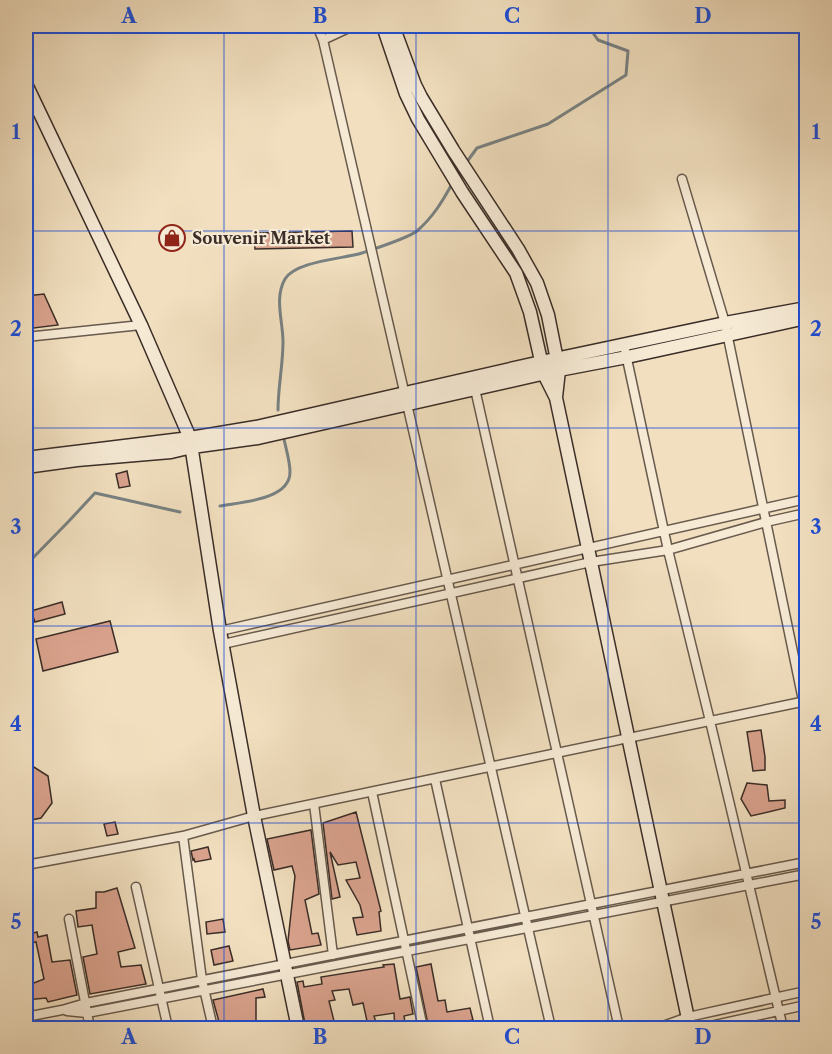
<svg xmlns="http://www.w3.org/2000/svg" width="832" height="1054" font-family="'Libre Caslon Text',serif">
<style>
.lines{fill:none;stroke-linecap:round;stroke-linejoin:round}
.stream{stroke:#788182;stroke-width:3}
.building{fill:#d9a28d;stroke:#3a2d27;stroke-width:1.5}
.street-casing{stroke:#685a4d;stroke-width:11}
.secondary-casing{stroke:#3a2d27;stroke-width:15}
.street{stroke:#f6ead5;stroke-width:8}
.secondary{stroke:#f6ead5;stroke-width:12}
.grid{fill:none;stroke:#1d4ed8;stroke-width:1.5;stroke-opacity:0.55}
.labels{text-anchor:middle;stroke-width:4.5;stroke-linejoin:round;paint-order:stroke}
.poi-label{font-size:16px;font-weight:bold;fill:#3a2d27;stroke:#f6ead5;text-anchor:start}
.neatline{fill:none;stroke:#1d4ed8;stroke-width:2}
.grid-label{font-size:20px;text-anchor:middle;font-weight:bold;fill:#1d4ed8}
</style>
<rect width="100%" height="100%" fill="#f1dfbf"/>
<filter id="stains"><feTurbulence type="fractalNoise" baseFrequency=".00333" numOctaves="4"/><feColorMatrix values="0 0 0 0 .2 0 0 0 0 .09 0 0 0 0 .02 0 0 0 .5 -.17"/></filter>
<radialGradient id="worn" r=".72"><stop offset=".6" stop-color="#630" stop-opacity="0"/><stop offset="1" stop-color="#630" stop-opacity=".3"/></radialGradient>
<g class="lines">
<path class="stream" d="M 466,163 L 477,148 L 548,124 L 626,75 L 628,51 L 598,40 L 588,26
M 278,410 C 278,387 283,365 283,342 C 283,321 274,298 285,279 C 296,261 343,259 362,253 C 374,249 408,238 417,231 C 433,217 442,202 452,184
M 220,506 C 241,502 290,500 290,472 C 290,461 286,449 284,439
M 26,565 L 69,521 L 95,493 L 180,512"/>
</g>
<path class="building" d="M 352,231 L 353,247 L 255,249 L 254,233 Z
M 44,294 L 58,325 L 26,329 L 26,296 Z
M 127,471 L 130,486 L 119,488 L 116,474 Z
M 62,602 L 65,614 L 35,622 L 31,611 Z
M 110,621 L 118,652 L 43,671 L 36,639 Z
M 761,730 L 765,757 L 765,770 L 753,771 L 747,732 Z
M 26,762 L 48,776 L 52,803 L 41,818 L 26,821 Z
M 747,783 L 767,785 L 769,801 L 785,800 L 785,808 L 751,816 L 741,799 Z
M 356,812 L 381,911 L 379,912 L 381,931 L 357,935 L 353,918 L 363,917 L 360,905 L 346,880 L 360,878 L 356,862 L 338,865 L 330,852 L 340,897 L 332,899 L 323,823 Z
M 115,822 L 118,834 L 107,836 L 104,824 Z
M 311,830 L 319,894 L 305,900 L 312,934 L 318,933 L 321,945 L 290,950 L 288,941 L 295,876 L 292,866 L 274,870 L 267,839 Z
M 208,847 L 211,859 L 195,862 L 194,859 L 193,860 L 191,851 Z
M 117,888 L 135,948 L 118,952 L 121,967 L 141,965 L 146,984 L 90,994 L 83,957 L 97,954 L 92,925 L 78,927 L 76,911 L 96,908 L 96,892 L 104,892 Z
M 223,919 L 225,932 L 207,934 L 206,922 Z
M 37,932 L 38,937 L 47,935 L 52,962 L 70,960 L 77,995 L 48,1002 L 46,998 L 26,1000 L 26,986 L 44,979 L 36,942 L 26,944 L 26,935 Z
M 229,946 L 233,961 L 214,965 L 211,950 Z
M 394,964 L 400,999 L 410,997 L 413,1014 L 404,1016 L 406,1029 L 395,1029 L 394,1013 L 374,1016 L 378,1029 L 351,1029 L 350,1024 L 367,1021 L 363,1003 L 353,1005 L 349,989 L 332,991 L 335,1000 L 329,1001 L 335,1025 L 321,1029 L 306,1029 L 297,982 L 303,981 L 304,987 L 322,984 L 321,977 L 384,967 L 383,965 Z
M 431,964 L 438,1001 L 445,1000 L 447,1012 L 470,1008 L 473,1020 L 467,1021 L 469,1029 L 429,1029 L 416,967 Z
M 263,989 L 265,997 L 256,998 L 256,1029 L 221,1029 L 213,1000 Z"/>
<g class="lines">
<defs>
<path id="street" d="M 317,26 L 323,40 L 551,1028
M 323,40 L 353,26
M 682,179 L 725,323 L 806,715
M 26,337 L 141,325
M 624,345 L 668,550 L 710,721 L 783,1028
M 475,389 L 619,1028
M 220,631 L 806,499
M 223,644 L 591,562 L 668,550 L 766,522 L 806,513
M 435,779 L 490,1028
M 372,792 L 423,1028
M 314,804 L 333,955
M 183,836 L 202,980 L 213,1028
M 26,865 L 183,836 L 254,816 L 806,701
M 136,887 L 168,1028
M 69,919 L 90,1028
M 67,1011 L 87,1013 L 806,874
M 26,1017 L 62,1010 L 86,1003 L 806,862
M 654,1028 L 663,1026 L 688,1017 L 806,991
M 701,1028 L 806,1005"/>
<path id="secondary" d="M 383,26 L 406,94 L 418,119 L 462,192 L 516,273 L 530,312 L 544,374 L 556,398 L 690,1028
M 393,26 L 415,85 L 421,97 L 453,150 L 518,249 L 537,283 L 548,315 L 559,370 L 556,397
M 26,84 L 141,325 L 190,438 L 220,631 L 254,816 L 298,1028
M 26,458 L 190,438 L 256,427 L 541,362 L 725,323 L 806,308
M 26,467 L 77,460 L 171,452 L 192,447 L 258,438 L 559,370 L 627,357 L 806,318"/>
</defs>
<use href="#street" class="street-casing"/>
<use href="#secondary" class="secondary-casing"/>
<use href="#street" class="street"/>
<use href="#secondary" class="secondary"/>
</g>
<path class="grid" d="M 224,26 L 224,1028M 416,26 L 416,1028M 608,26 L 608,1028M 26,231 L 806,231M 26,428 L 806,428M 26,626 L 806,626M 26,823 L 806,823"/>
<defs>
<symbol id="shop-ring" viewBox="-11 -11 22 22"><circle r="9.5" fill="#f6ead5" stroke="#8f2418" stroke-width="1.5"/><path d="M-5-2.5h2.3a2.7 3.5 0 0 1 5.4 0H5L5.5 6h-11ZM-1.5-2.5h3a1.5 2.3 0 0 0-3 0Z" fill="#8f2418"/></symbol>
</defs>
<g fill-rule="evenodd">
<use href="#shop-ring" x="157" y="223" width="30" height="30"/>
</g>
<g class="labels">
<g class="poi-label">
<text x="192" y="244">Souvenir Market</text>
</g>
</g>
<rect width="832" height="1054" fill="none" stroke="#f1dfbf" stroke-width="66"/>
<rect x="33" y="33" width="766" height="988" class="neatline"/>
<g class="grid-label">
<text x="129" y="23">A</text>
<text x="320" y="23">B</text>
<text x="512" y="23">C</text>
<text x="703" y="23">D</text>
<text x="16" y="139">1</text>
<text x="816" y="139">1</text>
<text x="16" y="336">2</text>
<text x="816" y="336">2</text>
<text x="16" y="534">3</text>
<text x="816" y="534">3</text>
<text x="16" y="731">4</text>
<text x="816" y="731">4</text>
<text x="16" y="929">5</text>
<text x="816" y="929">5</text>
<text x="129" y="1044">A</text>
<text x="320" y="1044">B</text>
<text x="512" y="1044">C</text>
<text x="703" y="1044">D</text>
</g>
<rect width="100%" height="100%" filter="url(#stains)"/>
<rect width="100%" height="100%" fill="url(#worn)"/>
</svg>
